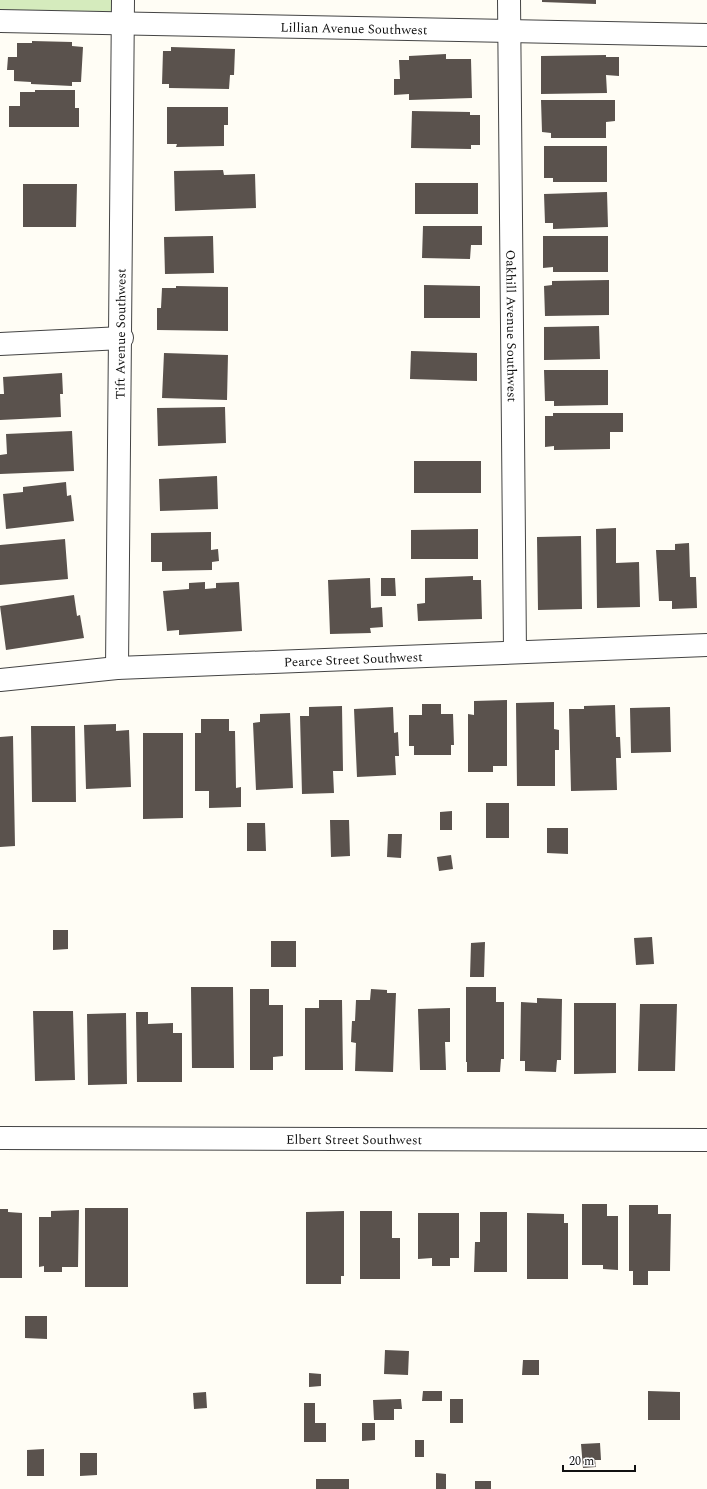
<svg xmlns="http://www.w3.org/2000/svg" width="707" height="1489" font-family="Spectral,serif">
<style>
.green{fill:#d5ebbd}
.building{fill:#5a524d}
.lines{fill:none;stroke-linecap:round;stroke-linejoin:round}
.minor-casing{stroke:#444;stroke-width:24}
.minor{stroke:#fff;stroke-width:22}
.labels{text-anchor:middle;stroke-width:4;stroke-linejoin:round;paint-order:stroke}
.street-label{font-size:13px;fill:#111;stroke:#fff}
</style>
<rect width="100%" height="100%" fill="#fffdf5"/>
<path class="green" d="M 0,0 L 123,0 L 123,24 L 0,21 Z"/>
<path class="building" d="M 542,0 L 596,0 L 596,4 L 542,2 Z
M 32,41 L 72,42 L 72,46 L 83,47 L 81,82 L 72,82 L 72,86 L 31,84 L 31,82 L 14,81 L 14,70 L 7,70 L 8,57 L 17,57 L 17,43 L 32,43 Z
M 171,47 L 235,49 L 234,75 L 230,75 L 229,89 L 169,88 L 169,84 L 162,84 L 163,51 L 171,51 Z
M 446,54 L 446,59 L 471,59 L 472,98 L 409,100 L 409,94 L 394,95 L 394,79 L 400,79 L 399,60 L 409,60 L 409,56 Z
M 606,55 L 606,57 L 619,57 L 619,76 L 606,75 L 607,93 L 541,94 L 541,56 Z
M 35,90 L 75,90 L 75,108 L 79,108 L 79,127 L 9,127 L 9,106 L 20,106 L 20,92 L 35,92 Z
M 541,100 L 615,100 L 615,121 L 606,122 L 606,138 L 551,138 L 551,133 L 542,132 Z
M 167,107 L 228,107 L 228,125 L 224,125 L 224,146 L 176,147 L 177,144 L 167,144 Z
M 412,111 L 470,112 L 470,115 L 480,115 L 480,145 L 471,145 L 471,149 L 411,148 Z
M 544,146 L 607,146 L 607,182 L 553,182 L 553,178 L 544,178 Z
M 223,170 L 224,175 L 255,174 L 256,208 L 175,211 L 174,171 Z
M 415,183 L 478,183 L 478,214 L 415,214 Z
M 23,184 L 77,184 L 76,227 L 23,227 Z
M 607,192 L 608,227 L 553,229 L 553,223 L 545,223 L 544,194 Z
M 423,226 L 482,226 L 482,245 L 471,245 L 470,259 L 422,258 Z
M 213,236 L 214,273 L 165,274 L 164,237 Z
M 543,236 L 608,236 L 608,272 L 553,272 L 553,267 L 543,268 Z
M 609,280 L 609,315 L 545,316 L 544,286 L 552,285 L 552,281 Z
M 424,285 L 480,286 L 480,318 L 424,318 Z
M 176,286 L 228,287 L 228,331 L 157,330 L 157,308 L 161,308 L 162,288 L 176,288 Z
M 599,326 L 600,359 L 544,360 L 544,327 Z
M 411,351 L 477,353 L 477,381 L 410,379 Z
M 164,353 L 228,355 L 227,400 L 162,398 Z
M 544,370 L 608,370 L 608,405 L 554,406 L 554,401 L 545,401 Z
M 62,373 L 63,394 L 60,394 L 61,417 L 0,420 L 0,394 L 4,394 L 3,377 Z
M 225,407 L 226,443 L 158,446 L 157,408 Z
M 553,413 L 623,413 L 623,432 L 610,432 L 610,449 L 554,450 L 554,446 L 545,447 L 545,416 L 553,416 Z
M 72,431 L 74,471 L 0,474 L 0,455 L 7,454 L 6,434 Z
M 414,461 L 481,461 L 481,493 L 414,493 Z
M 217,476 L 218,509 L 160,511 L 159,479 Z
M 66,482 L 67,496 L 71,495 L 74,521 L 6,529 L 3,494 L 23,492 L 23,487 Z
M 616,528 L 616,563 L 639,562 L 640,607 L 597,608 L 596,529 Z
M 478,529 L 478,559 L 411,559 L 411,530 Z
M 211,532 L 211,550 L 218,549 L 219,561 L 212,562 L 212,570 L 162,571 L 162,562 L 151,562 L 151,533 Z
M 581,536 L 582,609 L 538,610 L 537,537 Z
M 65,539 L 68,579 L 0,585 L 0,545 Z
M 689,543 L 690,577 L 696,577 L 697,608 L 672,609 L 672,601 L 659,601 L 656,550 L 675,550 L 675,544 Z
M 473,576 L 473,580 L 481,580 L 482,619 L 418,621 L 417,604 L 425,603 L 425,578 Z
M 370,578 L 371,608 L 382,607 L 383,627 L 370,628 L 371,633 L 330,634 L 328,580 Z
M 381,578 L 395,578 L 396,596 L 381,596 Z
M 205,582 L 205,589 L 216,588 L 216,583 L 239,582 L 242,631 L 179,635 L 179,630 L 167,631 L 163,591 L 189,589 L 189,583 Z
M 74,595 L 77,616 L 80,615 L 84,638 L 6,650 L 0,606 Z
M 507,700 L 507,766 L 493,766 L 493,772 L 468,772 L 468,714 L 474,715 L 474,701 Z
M 554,702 L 554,729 L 559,730 L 559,750 L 555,750 L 555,786 L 517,786 L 516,703 Z
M 422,704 L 441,704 L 441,714 L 453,714 L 454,745 L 451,745 L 451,755 L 414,755 L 414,746 L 409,746 L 409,715 L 422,715 Z
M 615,705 L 616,737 L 620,737 L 621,758 L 616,758 L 617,790 L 571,791 L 569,709 L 584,709 L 584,706 Z
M 342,706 L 343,771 L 333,771 L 334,793 L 302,794 L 300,716 L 309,716 L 309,707 Z
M 393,707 L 394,733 L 398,732 L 399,756 L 395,756 L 396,775 L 357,777 L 354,709 Z
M 670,707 L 671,752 L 631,753 L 630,708 Z
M 290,713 L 293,788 L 256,790 L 253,723 L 260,722 L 260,714 Z
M 201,719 L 229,719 L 229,731 L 235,731 L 236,788 L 241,787 L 241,807 L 209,808 L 209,791 L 195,791 L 195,733 L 201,733 Z
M 116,724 L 116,731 L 129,730 L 131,787 L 86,789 L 84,725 Z
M 31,726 L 75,726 L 76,802 L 32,802 Z
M 143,733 L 183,733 L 183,818 L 143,819 Z
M 13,736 L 15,846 L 0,847 L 0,737 Z
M 486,803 L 509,803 L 509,838 L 486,838 Z
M 452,811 L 452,830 L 440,830 L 440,812 Z
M 330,820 L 349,820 L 350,856 L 331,857 Z
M 247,823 L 265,823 L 266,851 L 247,851 Z
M 547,828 L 568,828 L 568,854 L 547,853 Z
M 388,834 L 402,834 L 401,858 L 387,857 Z
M 451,855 L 453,869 L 439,871 L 437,857 Z
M 53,930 L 68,930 L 68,949 L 53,950 Z
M 652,937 L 654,964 L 636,965 L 634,938 Z
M 271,941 L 296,941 L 296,967 L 271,967 Z
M 485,942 L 484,977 L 470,977 L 471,943 Z
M 191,987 L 233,987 L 234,1068 L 192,1068 Z
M 466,987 L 496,987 L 496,1002 L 504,1002 L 504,1059 L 501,1059 L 500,1072 L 467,1072 L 467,1062 L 466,1062 Z
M 250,989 L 269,989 L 269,1005 L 283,1005 L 283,1056 L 273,1057 L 273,1070 L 250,1070 Z
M 371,989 L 387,990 L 387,993 L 396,993 L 393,1072 L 355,1071 L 356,1043 L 351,1042 L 352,1021 L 355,1021 L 356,1000 L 370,1000 Z
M 537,998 L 562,999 L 561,1060 L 557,1060 L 556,1072 L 525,1071 L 525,1061 L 520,1061 L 521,1002 L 537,1003 Z
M 319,1000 L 342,1000 L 343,1070 L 305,1070 L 305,1008 L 319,1008 Z
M 574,1003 L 616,1003 L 616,1073 L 574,1074 Z
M 640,1004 L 677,1004 L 675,1071 L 638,1071 Z
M 450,1008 L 450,1042 L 445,1042 L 446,1070 L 420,1070 L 418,1009 Z
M 33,1011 L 73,1011 L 75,1080 L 35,1081 Z
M 136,1012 L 148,1012 L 148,1024 L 173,1023 L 173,1033 L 182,1033 L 182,1082 L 137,1082 Z
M 126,1013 L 127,1084 L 88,1085 L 87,1014 Z
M 582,1204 L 607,1204 L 607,1216 L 618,1216 L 618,1270 L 603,1269 L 603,1265 L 582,1265 Z
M 629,1205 L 658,1205 L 658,1214 L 671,1214 L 670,1271 L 648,1271 L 648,1285 L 633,1285 L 633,1271 L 629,1271 Z
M 85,1208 L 128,1208 L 128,1287 L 85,1287 Z
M 0,1209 L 8,1209 L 8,1212 L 22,1213 L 22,1278 L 0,1278 Z
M 79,1210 L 78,1267 L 62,1267 L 62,1272 L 44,1272 L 44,1266 L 39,1267 L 39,1217 L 51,1217 L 51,1211 Z
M 344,1211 L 344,1276 L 341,1276 L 341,1284 L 306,1284 L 306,1212 Z
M 360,1211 L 392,1211 L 392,1238 L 400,1238 L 400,1279 L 360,1279 Z
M 480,1212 L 507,1212 L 507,1272 L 474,1272 L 475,1242 L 480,1242 Z
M 418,1213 L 459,1213 L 459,1258 L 450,1258 L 450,1266 L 432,1266 L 432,1258 L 418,1259 Z
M 527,1213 L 564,1214 L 564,1223 L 568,1223 L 568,1279 L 527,1279 Z
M 25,1316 L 47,1316 L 47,1339 L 25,1338 Z
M 385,1350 L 409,1351 L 408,1375 L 384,1374 Z
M 523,1360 L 539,1360 L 539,1375 L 522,1375 Z
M 309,1373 L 321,1374 L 321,1386 L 309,1387 Z
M 423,1391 L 442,1391 L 442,1401 L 422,1401 Z
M 648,1391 L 680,1392 L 680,1420 L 648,1420 Z
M 206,1392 L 207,1408 L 194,1409 L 193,1393 Z
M 401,1399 L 402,1409 L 394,1409 L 394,1420 L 374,1420 L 373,1400 Z
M 450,1399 L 463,1399 L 463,1423 L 450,1423 Z
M 304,1403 L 315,1403 L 315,1423 L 326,1423 L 326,1442 L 304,1442 Z
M 362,1423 L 375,1423 L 375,1440 L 362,1441 Z
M 415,1440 L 424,1440 L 424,1457 L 415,1457 Z
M 600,1443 L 601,1460 L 595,1460 L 596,1467 L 583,1468 L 581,1444 Z
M 44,1449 L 44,1476 L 27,1476 L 27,1450 Z
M 80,1453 L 97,1453 L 97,1475 L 80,1476 Z
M 436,1473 L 446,1474 L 446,1489 L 436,1489 Z
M 316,1479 L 349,1479 L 349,1489 L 316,1489 Z
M 475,1481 L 491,1481 L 491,1489 L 475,1489 Z"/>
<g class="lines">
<defs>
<g id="minor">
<path id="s1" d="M 509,0 L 515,652"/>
<path id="s2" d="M 0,21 L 707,35"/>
<path d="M 0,344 L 122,338"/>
<path id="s3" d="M 117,668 L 123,0"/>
<path id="s4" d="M 0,680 L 117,668 L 707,645"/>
<path id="s5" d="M 0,1138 L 707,1140"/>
</g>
</defs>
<use href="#minor" class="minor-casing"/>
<use href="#minor" class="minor"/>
</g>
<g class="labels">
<g class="street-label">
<text dy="5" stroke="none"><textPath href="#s2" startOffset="354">Lillian Avenue Southwest</textPath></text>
<text dy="5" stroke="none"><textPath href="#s1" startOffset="326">Oakhill Avenue Southwest</textPath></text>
<text dy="5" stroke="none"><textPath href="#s3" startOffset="334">Tift Avenue Southwest</textPath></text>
<text dy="5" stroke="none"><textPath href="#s4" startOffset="354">Pearce Street Southwest</textPath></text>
<text dy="5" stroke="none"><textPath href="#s5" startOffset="354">Elbert Street Southwest</textPath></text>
</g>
</g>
<path d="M563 1465v6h72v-6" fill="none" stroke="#111111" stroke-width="2"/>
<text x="569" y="1465" font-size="12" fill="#111111" stroke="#ffffff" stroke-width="3" paint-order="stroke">20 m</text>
</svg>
